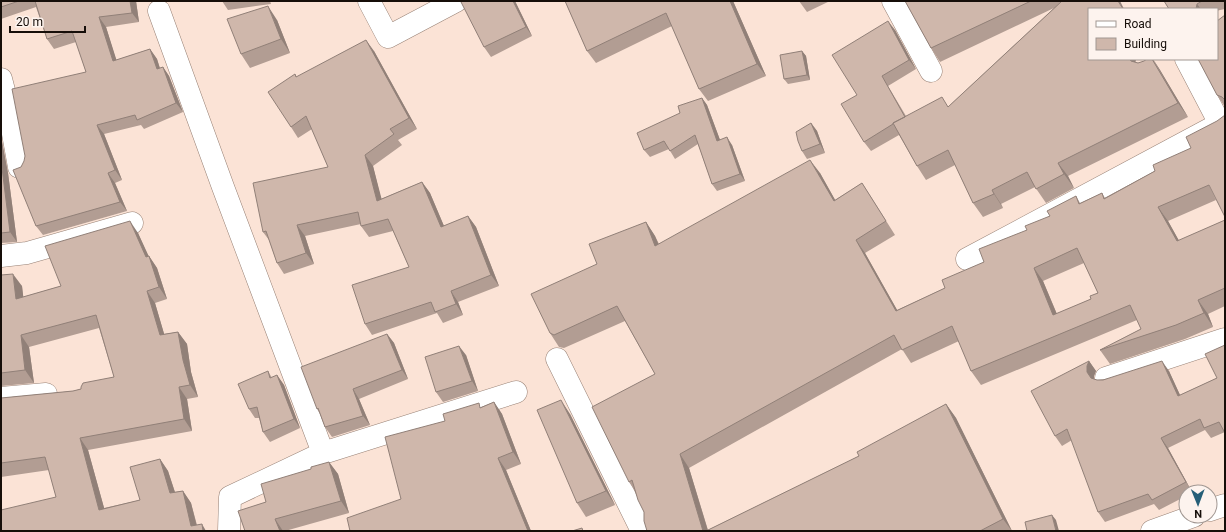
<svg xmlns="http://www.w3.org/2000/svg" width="1226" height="532" font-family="Roboto,sans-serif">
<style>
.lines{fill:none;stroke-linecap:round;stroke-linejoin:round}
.minor-casing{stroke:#978175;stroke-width:23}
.minor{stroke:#fff;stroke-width:22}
.wall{fill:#b29d93;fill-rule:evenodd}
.shaded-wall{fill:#918078}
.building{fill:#cfb7ab;stroke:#918078;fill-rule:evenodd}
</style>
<rect width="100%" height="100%" fill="#fbe3d6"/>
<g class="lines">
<defs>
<path id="minor" d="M 369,1 L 388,37 L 456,1
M 893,1 L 931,71
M 159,11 L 223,187 L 323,453
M 1186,59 L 1220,124
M 1,79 L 8,106 L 19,167
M 1,256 L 27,253 L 132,223
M 967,259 L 1225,121
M 557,359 L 642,531
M 1106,378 L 1225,339
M 1,398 L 46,394
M 1210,510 L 1225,505
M 229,531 L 230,497 L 323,453 L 516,392
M 1152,531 L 1194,516"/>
</defs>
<use href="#minor" class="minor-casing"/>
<use href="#minor" class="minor"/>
</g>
<path class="wall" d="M 1,1 L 136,1 L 139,22 L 106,27 L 116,60 L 150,49 L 157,59 L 160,68 L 163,67 L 169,76 L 183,112 L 144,129 L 141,125 L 104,134 L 122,180 L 115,183 L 127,211 L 43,235 L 36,226 L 21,167 L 86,72 L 76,42 L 54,49 L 47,39 L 36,7 L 1,19 Z
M 222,1 L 270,1 L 271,4 L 228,10 Z
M 464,1 L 515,1 L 532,36 L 491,57 L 484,47 Z
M 565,1 L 733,1 L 766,76 L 708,101 L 699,89 L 672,26 L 596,63 L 587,51 Z
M 799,1 L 830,1 L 807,12 Z
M 905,1 L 1120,1 L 1089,59 L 1136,59 L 1135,62 L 1138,63 L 1153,59 L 1160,70 L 1188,117 L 1068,176 L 1074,188 L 1046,203 L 1035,187 L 1001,204 L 1003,208 L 983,217 L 973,203 L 955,165 L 926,180 L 917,166 L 899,135 L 871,151 L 864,142 L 857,95 L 895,30 L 916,69 L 888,86 L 906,116 L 949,106 L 1054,8 L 940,62 L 931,48 Z
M 1164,1 L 1225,1 L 1225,9 L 1220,10 L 1217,11 L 1217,9 L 1169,9 Z
M 1225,15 L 1225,107 L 1217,95 L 1221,18 Z
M 277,20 L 290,53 L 250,68 L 241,54 Z
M 374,51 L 417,129 L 398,140 L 402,145 L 373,166 L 381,199 L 422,182 L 430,193 L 444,226 L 468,216 L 476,227 L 499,286 L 458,302 L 463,315 L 443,323 L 437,313 L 372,335 L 365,324 L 409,267 L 393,231 L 369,237 L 361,226 L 361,224 L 305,236 L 314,264 L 284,274 L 277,263 L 269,240 L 263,232 L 328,167 L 312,129 L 298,138 L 291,127 L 295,74 L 297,77 Z
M 802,51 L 806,56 L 810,80 L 788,84 L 784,79 Z
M 702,98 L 707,105 L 720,140 L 732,145 L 745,181 L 717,191 L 712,184 L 698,144 L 675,159 L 669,149 L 650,157 L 644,150 L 680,113 Z
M 811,123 L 817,131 L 825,153 L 807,159 L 802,151 Z
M 1,136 L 8,173 L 17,242 L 1,243 Z
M 1191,148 L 1216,200 L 1168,221 L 1179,241 L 1225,220 L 1225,306 L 1208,314 L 1213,327 L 1185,339 L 1110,364 L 1100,350 L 1141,329 L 1137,320 L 981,385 L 971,371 L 959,341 L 911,363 L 902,349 L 689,468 L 708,530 L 859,456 L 946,404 L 956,418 L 1012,531 L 647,531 L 644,512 L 635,491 L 629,482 L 655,374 L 625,321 L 564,348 L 559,347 L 550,333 L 597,264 L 646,222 L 655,236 L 659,244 L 820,173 L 835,200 L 862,183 L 871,197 L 895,235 L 865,253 L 897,310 L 945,288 L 984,262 L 1027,230 L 1050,216 L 1076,196 L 1080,203 L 1102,193 L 1105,198 L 1155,171 ZM 1084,263 L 1098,293 L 1091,299 L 1057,314 L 1043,281 Z
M 138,233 L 148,256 L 149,256 L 157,268 L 167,299 L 155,303 L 164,334 L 178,332 L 187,344 L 191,372 L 198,397 L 187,399 L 192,431 L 88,450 L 104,508 L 140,500 L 160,459 L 168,471 L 175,492 L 183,491 L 191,503 L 197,525 L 206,531 L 1,531 L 56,497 L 49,470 L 1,477 L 1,398 L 73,391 L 81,389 L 114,377 L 99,328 L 29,347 L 34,383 L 1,386 L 1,275 L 22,286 L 23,297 L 61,286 Z
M 387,334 L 394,343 L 408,379 L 359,399 L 370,425 L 332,437 L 325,427 L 320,414 L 317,409 Z
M 1225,345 L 1225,432 L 1211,438 L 1205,430 L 1168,448 L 1192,492 L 1186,492 L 1186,496 L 1159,510 L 1154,504 L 1105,522 L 1098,512 L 1072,440 L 1062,446 L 1055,436 L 1089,361 L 1096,371 L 1094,376 L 1094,379 L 1097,380 L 1169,371 L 1180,395 L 1217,378 Z
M 466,355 L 478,391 L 443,402 L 436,392 Z
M 268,371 L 272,378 L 277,375 L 284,385 L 300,428 L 270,442 L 263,432 L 259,418 L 255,418 L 249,409 Z
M 494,402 L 502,414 L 521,464 L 506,470 L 531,531 L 350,531 L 401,499 L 445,421 Z
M 570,414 L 615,505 L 586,517 L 577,503 Z
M 329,462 L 338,474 L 349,513 L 285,531 L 245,531 L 266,502 L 311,469 Z"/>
<path class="shaded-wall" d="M 130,1 L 136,1 L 139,22 L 132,13 Z
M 513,1 L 515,1 L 532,36 L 526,27 Z
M 730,1 L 733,1 L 766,76 L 757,64 Z
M 1118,1 L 1120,1 L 1124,9 L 1123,9 Z
M 1197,4 L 1201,9 L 1196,9 Z
M 268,6 L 277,20 L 290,53 L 281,39 Z
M 99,17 L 106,27 L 120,71 L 113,61 Z
M 888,21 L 895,30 L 916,69 L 909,60 Z
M 366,40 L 374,51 L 417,129 L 409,118 Z
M 150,49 L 157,59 L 163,79 L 157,69 Z
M 802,51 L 806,56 L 810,80 L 807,75 Z
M 1128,59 L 1136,59 L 1135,64 Z
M 1153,59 L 1160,70 L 1188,117 L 1178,103 Z
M 163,67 L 169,76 L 183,112 L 176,103 Z
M 702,98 L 707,105 L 723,148 L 717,141 Z
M 811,123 L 817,131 L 825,153 L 820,144 Z
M 97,125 L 104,134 L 122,180 L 115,170 Z
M 1,136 L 8,173 L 17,242 L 10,232 L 1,160 Z
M 727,137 L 732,145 L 745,181 L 740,174 Z
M 365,155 L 373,166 L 385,212 L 377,201 Z
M 810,160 L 820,173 L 843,214 L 834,201 Z
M 1058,163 L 1068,176 L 1074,188 L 1064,174 Z
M 108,173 L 115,183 L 127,211 L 120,202 Z
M 422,182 L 430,193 L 449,238 L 441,227 Z
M 992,190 L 1001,204 L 1003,208 L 994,194 Z
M 1158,207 L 1168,221 L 1187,255 L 1177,241 Z
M 468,216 L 476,227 L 499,286 L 491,275 Z
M 130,221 L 138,233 L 151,261 L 149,256 L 157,268 L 167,299 L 159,287 Z
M 646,222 L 655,236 L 665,260 L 655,246 Z
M 297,225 L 305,236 L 314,264 L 306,253 Z
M 856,240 L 865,253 L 905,324 L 896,311 Z
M 1034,268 L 1043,281 L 1063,329 L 1053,315 Z
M 13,274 L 22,286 L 25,311 L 16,299 Z
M 147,291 L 155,303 L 168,347 L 160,335 Z
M 451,291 L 458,302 L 463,315 L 456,304 Z
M 1198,300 L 1208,314 L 1213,327 L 1204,313 Z
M 178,332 L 187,344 L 191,372 L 198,397 L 190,385 L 183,360 Z
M 387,334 L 394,343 L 408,379 L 402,370 Z
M 21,335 L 29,347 L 34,383 L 25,370 Z
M 459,346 L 466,355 L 478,391 L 472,381 Z
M 1089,361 L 1096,371 L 1094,376 L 1094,382 L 1087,372 L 1087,366 Z
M 1162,361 L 1169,371 L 1185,406 L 1178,396 Z
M 277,375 L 284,385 L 300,428 L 294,419 Z
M 179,387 L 187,399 L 192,431 L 184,419 Z
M 353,389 L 359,399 L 370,425 L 363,416 Z
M 561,400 L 570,414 L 615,505 L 606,491 Z
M 494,402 L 502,414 L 521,464 L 513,452 Z
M 946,404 L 956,418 L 1012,531 L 1003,519 Z
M 80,438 L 88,450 L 108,522 L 99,510 Z
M 1161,438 L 1168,448 L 1192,492 L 1186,482 Z
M 680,454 L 689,468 L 708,531 L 703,531 Z
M 498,458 L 506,470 L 531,531 L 528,531 Z
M 160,459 L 168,471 L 179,505 L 170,493 Z
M 329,462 L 338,474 L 349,513 L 341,501 Z
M 183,491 L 191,503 L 198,531 L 191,526 Z
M 1052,515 L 1056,520 L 1059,531 L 1056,531 Z
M 275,519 L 283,531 L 280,531 Z
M 202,524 L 206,531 L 203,531 Z"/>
<path class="building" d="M 1,1 L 19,1 L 1,7 Z
M 35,1 L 130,1 L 132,13 L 99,17 L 113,61 L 150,49 L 157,69 L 163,67 L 176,103 L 137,120 L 135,115 L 97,125 L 115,170 L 108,173 L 120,202 L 36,226 L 13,170 L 21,167 L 24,161 L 25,156 L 12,89 L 86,72 L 72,31 L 47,39 Z
M 464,1 L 513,1 L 526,27 L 484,47 L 461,2 Z
M 565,1 L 730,1 L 757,64 L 699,89 L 666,13 L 587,51 Z
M 905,1 L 1031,1 L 931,48 Z
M 1062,1 L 1118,1 L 1123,9 L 1089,9 L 1089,59 L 1129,59 L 1131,61 L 1138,63 L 1144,61 L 1147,59 L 1152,59 L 1178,103 L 1058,163 L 1064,174 L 1036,189 L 1027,172 L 992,190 L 994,194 L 973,203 L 948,150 L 917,166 L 893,123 L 942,97 L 948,107 Z
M 1164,1 L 1202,1 L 1197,4 L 1196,9 L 1169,9 Z
M 268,6 L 281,39 L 241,54 L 227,19 Z
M 1225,15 L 1225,100 L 1222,97 L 1217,95 L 1198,59 L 1217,59 L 1217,21 Z
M 888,21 L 909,60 L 882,76 L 905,117 L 893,123 L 893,124 L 864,142 L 841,104 L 857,95 L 832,55 Z
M 366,40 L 409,118 L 390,129 L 394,134 L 365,155 L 377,201 L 422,182 L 441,227 L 468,216 L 491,275 L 451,291 L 456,304 L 435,312 L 431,302 L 365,324 L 352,285 L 409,267 L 388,219 L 361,226 L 358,212 L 297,225 L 306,253 L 277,263 L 266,231 L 263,232 L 253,183 L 328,167 L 306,116 L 291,127 L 268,92 L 295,74 L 296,77 Z
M 802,51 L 807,75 L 784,79 L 780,55 Z
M 702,98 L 717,141 L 727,137 L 740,174 L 712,184 L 695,135 L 670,151 L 664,141 L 644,150 L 637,133 L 680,113 L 678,106 Z
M 1225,115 L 1225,217 L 1209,185 L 1158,207 L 1177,241 L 1225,220 L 1225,288 L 1198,300 L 1204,313 L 1176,325 L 1100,350 L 1141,329 L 1130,305 L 971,371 L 952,326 L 902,350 L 894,335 L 680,454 L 703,531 L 647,531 L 644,521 L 644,512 L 638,500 L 632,480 L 629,482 L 592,407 L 655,374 L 617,306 L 554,335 L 550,333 L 531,294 L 597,264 L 589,244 L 646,222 L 655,246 L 810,160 L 834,201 L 862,183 L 886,221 L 856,240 L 896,311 L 945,288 L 942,280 L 984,262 L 979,249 L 1027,230 L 1025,226 L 1050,216 L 1047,211 L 1076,196 L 1079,204 L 1102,193 L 1104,199 L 1155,171 L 1153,165 L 1191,148 L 1186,137 L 1217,121 ZM 1077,248 L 1098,293 L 1090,296 L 1091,299 L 1053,315 L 1034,268 Z
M 811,123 L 820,144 L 802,151 L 798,141 L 796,132 Z
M 1,160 L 10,232 L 1,233 Z
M 130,221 L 146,257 L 149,256 L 159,287 L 147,291 L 160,335 L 178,332 L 183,360 L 190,385 L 179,387 L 184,419 L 80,438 L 99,510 L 140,500 L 130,467 L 160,459 L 170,493 L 183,491 L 191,526 L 202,524 L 203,531 L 1,531 L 1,510 L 56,497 L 45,457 L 1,463 L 1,398 L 73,391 L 81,389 L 81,387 L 83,383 L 114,377 L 96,315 L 21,335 L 25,370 L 1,373 L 1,275 L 13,274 L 16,299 L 61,286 L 45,246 Z
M 387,334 L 402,370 L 353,389 L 363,416 L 325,427 L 318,408 L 317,409 L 301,367 Z
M 1225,345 L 1225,433 L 1219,422 L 1204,428 L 1200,419 L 1161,438 L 1186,482 L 1152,500 L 1148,494 L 1098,512 L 1067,429 L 1055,436 L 1031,391 L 1089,361 L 1087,366 L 1087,372 L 1091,378 L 1097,380 L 1103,380 L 1162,361 L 1178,396 L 1217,378 L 1205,354 Z
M 459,346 L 472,381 L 436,392 L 425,357 Z
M 268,371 L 270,378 L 277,375 L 294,419 L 263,432 L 257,407 L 249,409 L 238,384 Z
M 561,400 L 606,491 L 577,503 L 537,410 Z
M 494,402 L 513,452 L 498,458 L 528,531 L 350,531 L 347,518 L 401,499 L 385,437 L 445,421 L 443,414 L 479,403 L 480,408 Z
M 946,404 L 1003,519 L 980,531 L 706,531 L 859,456 L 857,452 Z
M 329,462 L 341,501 L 275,519 L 280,531 L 245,531 L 238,511 L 266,502 L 261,484 L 311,469 L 311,467 Z
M 1052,515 L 1056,531 L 1027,531 L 1025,522 Z
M 582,528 L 583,531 L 572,531 Z"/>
<rect width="1226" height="532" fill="none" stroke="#160e09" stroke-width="4"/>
<rect x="1088" y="8" width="130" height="52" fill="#fdf3ee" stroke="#a19792"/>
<rect x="1096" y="21" width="20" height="6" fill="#ffffff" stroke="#a19792"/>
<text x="1124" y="28" font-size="12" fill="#160e09">Road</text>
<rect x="1096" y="38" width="20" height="12" fill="#cfb7ab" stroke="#a19792"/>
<text x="1124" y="48" font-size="12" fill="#160e09">Building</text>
<g transform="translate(1198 504) rotate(179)"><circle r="19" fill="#fdf3ee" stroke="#a19792"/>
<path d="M0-3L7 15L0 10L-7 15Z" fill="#265f78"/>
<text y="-6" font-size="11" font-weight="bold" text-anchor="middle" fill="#160e09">N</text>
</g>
<path d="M10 26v6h75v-6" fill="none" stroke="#160e09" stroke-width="2"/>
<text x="16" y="26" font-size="12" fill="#160e09" stroke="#fdf3ee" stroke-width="3" paint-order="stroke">20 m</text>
</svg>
